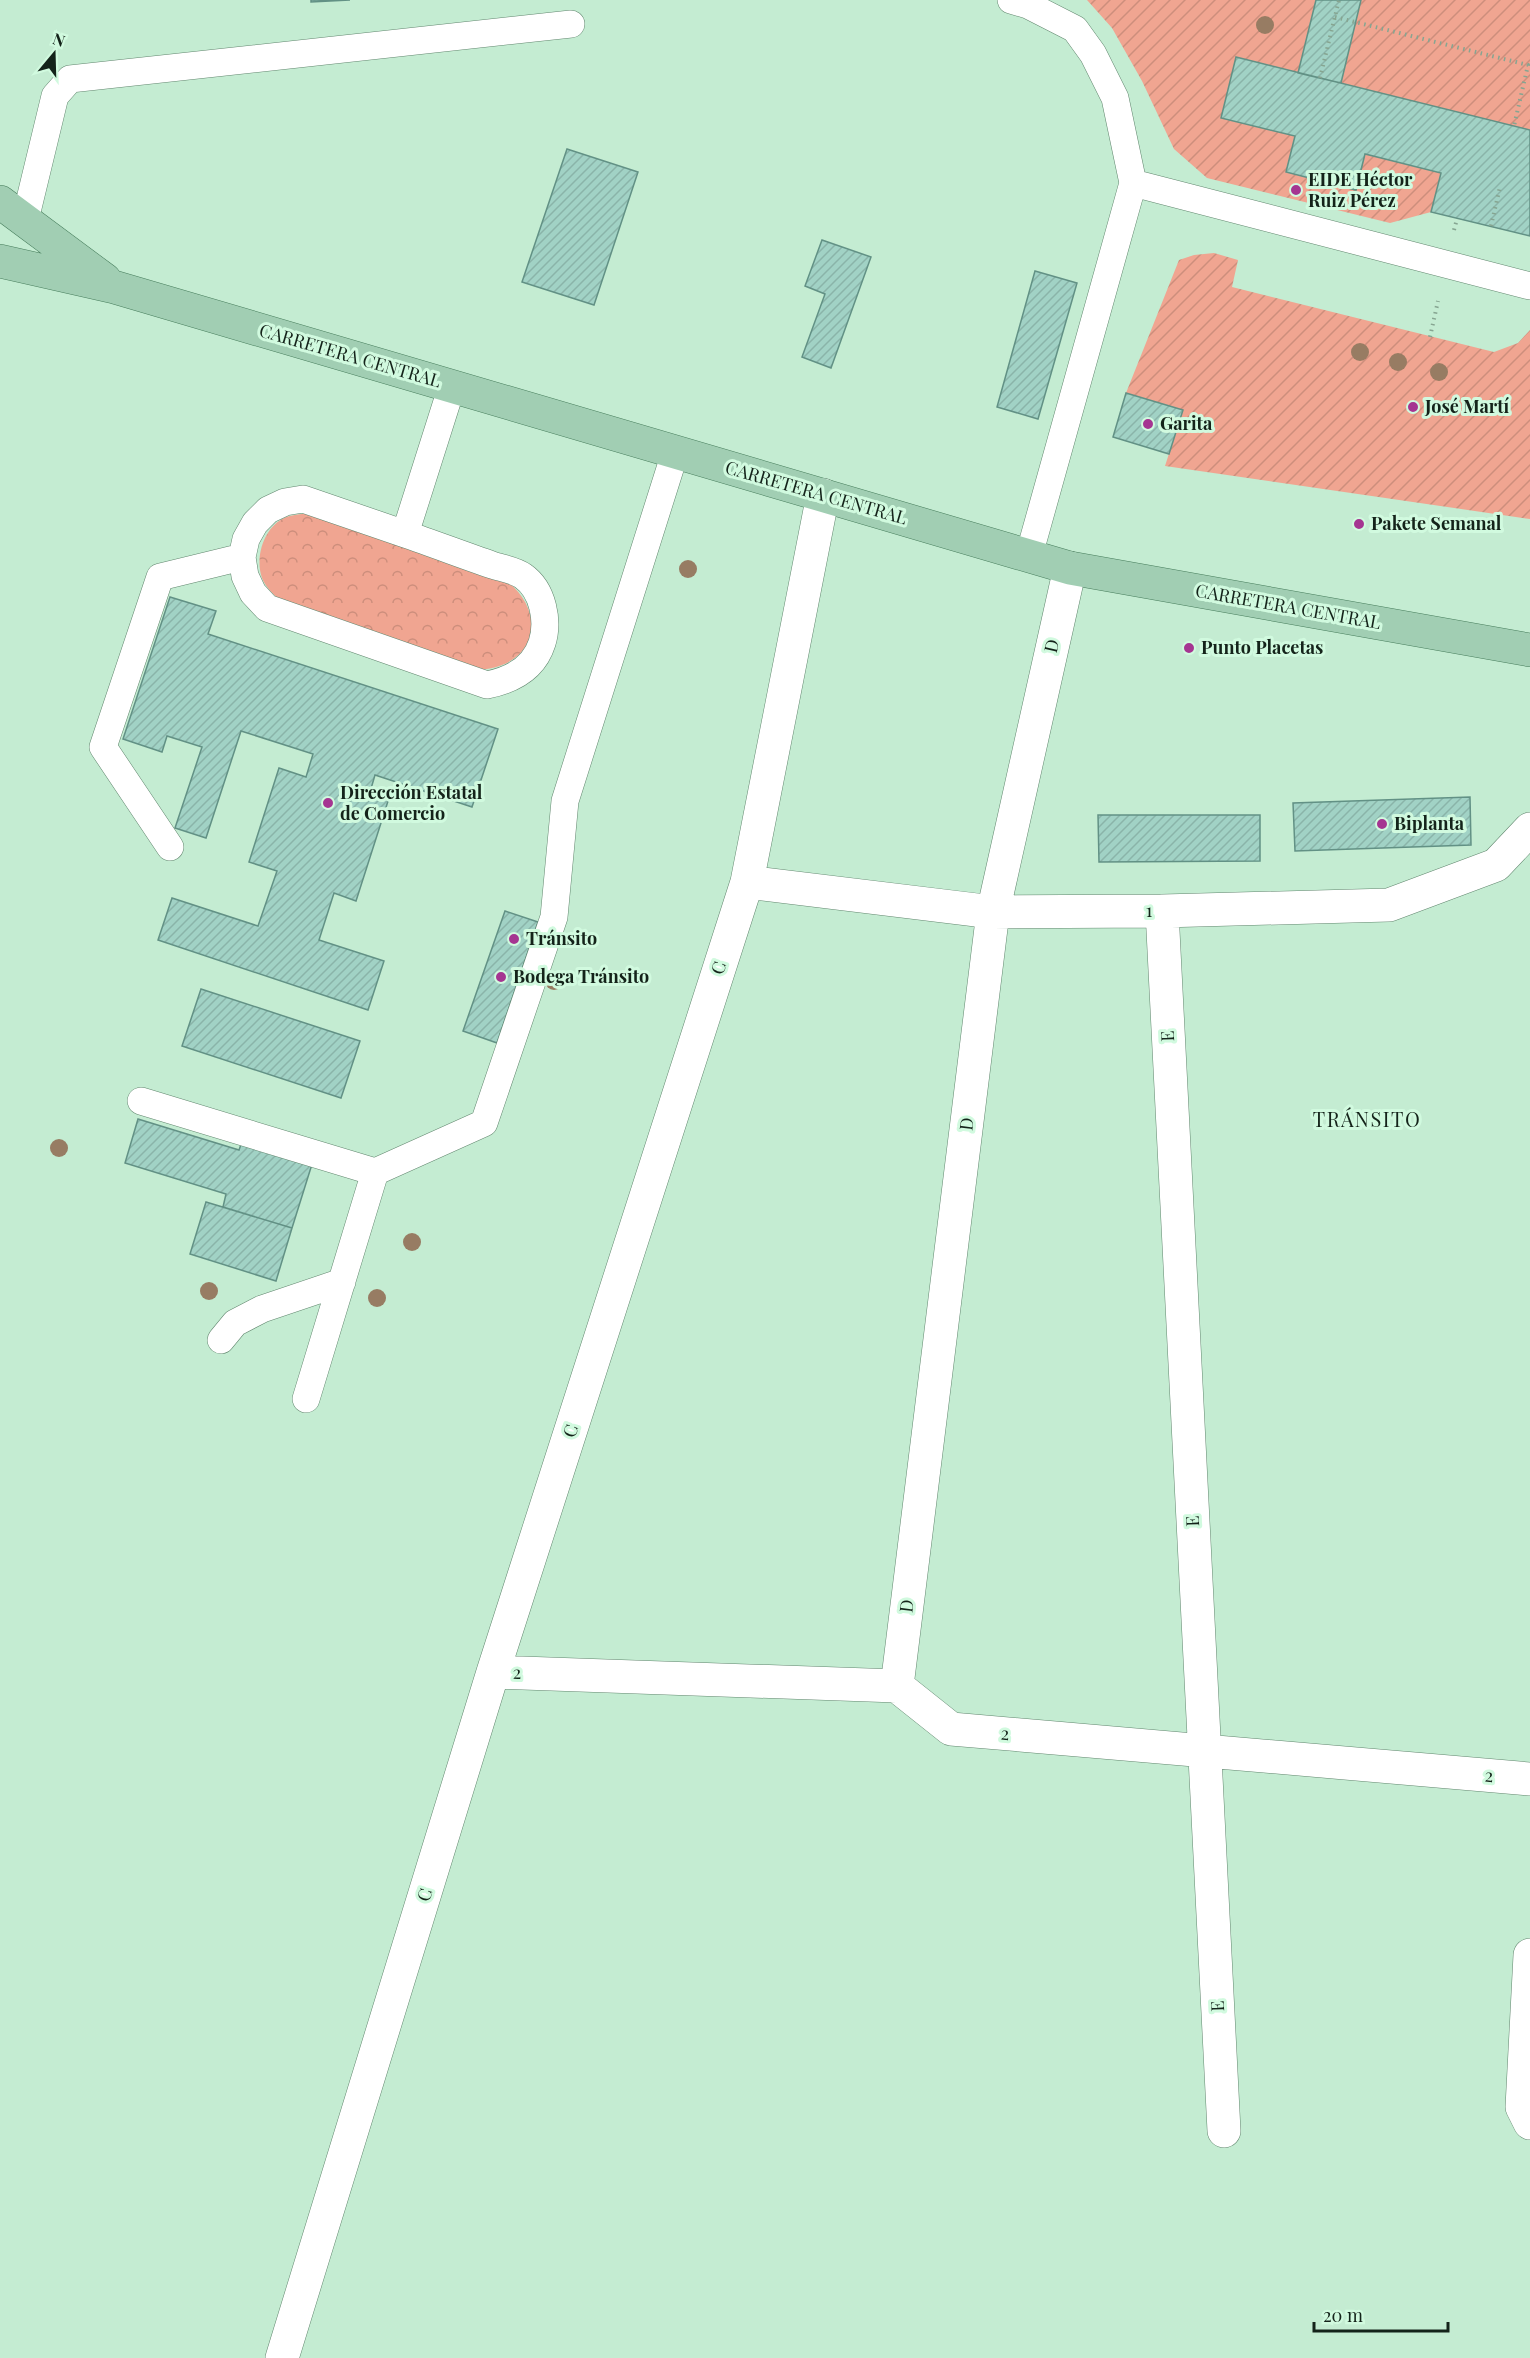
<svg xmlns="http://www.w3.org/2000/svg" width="1530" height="2358" font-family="'Playfair Display',serif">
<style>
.park{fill:url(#park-crowns)}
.garden{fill:url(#garden-furrows)}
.building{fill:url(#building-hatch);stroke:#629185;stroke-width:1.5}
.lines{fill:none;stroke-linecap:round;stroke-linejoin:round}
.service-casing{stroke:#62876f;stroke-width:28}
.minor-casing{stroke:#62876f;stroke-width:34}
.primary-casing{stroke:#477d5c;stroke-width:34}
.path{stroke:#86a591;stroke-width:4;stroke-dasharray:1.5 4.5;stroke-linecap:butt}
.service{stroke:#fff;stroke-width:27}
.minor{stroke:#fff;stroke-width:33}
.primary{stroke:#a1ceb3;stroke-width:33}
.tree{fill:#977c63}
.poi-dot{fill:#a53591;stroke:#d1fadf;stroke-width:2}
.labels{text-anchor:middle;stroke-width:6;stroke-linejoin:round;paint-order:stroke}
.poi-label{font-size:18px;font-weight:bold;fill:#14231a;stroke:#d1fadf;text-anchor:start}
.street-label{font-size:18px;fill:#14231a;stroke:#d1fadf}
.neighbourhood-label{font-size:20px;letter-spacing:1.5px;fill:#14231a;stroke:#d1fadf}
</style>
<defs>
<pattern id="park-crowns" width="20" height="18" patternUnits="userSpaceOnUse" patternTransform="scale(1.5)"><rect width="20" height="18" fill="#f0a591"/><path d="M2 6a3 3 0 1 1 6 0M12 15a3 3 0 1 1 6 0" fill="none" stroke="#cd8e7c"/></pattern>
<pattern id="garden-furrows" width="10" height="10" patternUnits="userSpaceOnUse" patternTransform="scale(1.5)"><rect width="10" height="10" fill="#f0a591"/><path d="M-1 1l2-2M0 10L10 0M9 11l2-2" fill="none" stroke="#cd8e7c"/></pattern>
<pattern id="building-hatch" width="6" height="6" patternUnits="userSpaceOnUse" patternTransform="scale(1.5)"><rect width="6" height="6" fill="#a1d2c5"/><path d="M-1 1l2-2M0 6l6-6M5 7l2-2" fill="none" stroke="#8ab4a9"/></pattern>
</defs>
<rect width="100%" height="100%" fill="#c4ecd2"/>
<path class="park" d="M 314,513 L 506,580 C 551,616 534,669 475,670 L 283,603 C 275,596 266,588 262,578 C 255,558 263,530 282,519 C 292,514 303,514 314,513 Z"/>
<path class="garden" d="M 1087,0 L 1316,0 L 1298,73 L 1236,57 L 1221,118 L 1295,136 L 1287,172 L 1355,190 L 1365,154 L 1441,173 L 1431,212 L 1390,223 L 1207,178 L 1174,149 L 1142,81 L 1112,28 Z
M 1361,0 L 1530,0 L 1530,130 L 1341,84 Z
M 1214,253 L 1238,260 L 1232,287 L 1494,352 L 1518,343 L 1530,330 L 1530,519 L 1165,466 L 1183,410 L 1126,393 L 1179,260 L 1194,255 Z"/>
<path class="building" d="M 311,0 L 350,0 L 311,2 Z
M 1316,0 L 1361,0 L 1341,83 L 1298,73 Z
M 1236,57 L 1530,130 L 1530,236 L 1431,212 L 1441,173 L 1365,154 L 1356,190 L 1286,172 L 1295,136 L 1221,118 Z
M 567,149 L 638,172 L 594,305 L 522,282 Z
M 822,240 L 871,257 L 831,368 L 802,357 L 825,294 L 805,286 Z
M 1035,271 L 1077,283 L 1038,419 L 997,407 Z
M 1126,393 L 1183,410 L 1169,454 L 1113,437 Z
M 170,597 L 216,611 L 208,634 L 498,729 L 472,807 L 375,775 L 370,792 L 389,798 L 356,901 L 334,893 L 319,940 L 384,961 L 368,1010 L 158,940 L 172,898 L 258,926 L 277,871 L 249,862 L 279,768 L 306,777 L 313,754 L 241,731 L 206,838 L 175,828 L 202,747 L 167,736 L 162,752 L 123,739 Z
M 1470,797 L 1471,845 L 1295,851 L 1293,803 Z
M 1098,815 L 1260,815 L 1260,861 L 1099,862 Z
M 505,911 L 538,922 L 497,1043 L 463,1031 Z
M 201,989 L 360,1041 L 341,1098 L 182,1046 Z
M 138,1119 L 239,1150 L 243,1139 L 313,1161 L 292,1228 L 223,1207 L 226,1194 L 125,1163 Z
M 206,1202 L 292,1228 L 276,1281 L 190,1254 Z"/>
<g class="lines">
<defs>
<path id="service" d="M 1011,0 L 1028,5 L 1075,29 L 1093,54 L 1115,98 L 1133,183 L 1530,286
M 25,220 L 55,96 L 70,79 L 571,24
M 405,534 C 434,544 463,555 492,565 C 501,568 515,570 523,576 C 543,590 549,621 542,643 C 534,668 512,680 487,685 L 267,608 L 253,593 L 245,576 L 242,557 L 246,539 L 255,523 L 268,510 L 285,502 L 303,499 L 405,534 L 452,386
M 1029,555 L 1133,183
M 170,847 L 103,747 L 160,577 L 242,557
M 141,1101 L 375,1172 L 306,1399
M 375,1172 L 484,1123 L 554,917 L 565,801 L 675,453
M 221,1340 L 235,1323 L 262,1309 L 342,1282"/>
<path id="minor" d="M 747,882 L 993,912 L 1162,911 L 1389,905 L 1496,865 L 1530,829
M 1162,911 L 1224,2131
M 493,1672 L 897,1686 L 951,1729 L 1530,1779
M 897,1686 L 993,912 L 1070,568
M 1530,1955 L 1522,2107 L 1530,2123
M 282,2358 L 493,1672 L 747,882 L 823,495"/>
<path id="primary" d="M 0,202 L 105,280
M 0,261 L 114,287 L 1070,568 L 1530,650"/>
</defs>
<use href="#service" class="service-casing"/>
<use href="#minor" class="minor-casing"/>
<use href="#primary" class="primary-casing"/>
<path class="path" d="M 1335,17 L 1528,65 L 1514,126
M 1320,78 L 1339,0
M 1491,226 L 1500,187
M 1454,230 L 1457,219
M 1430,337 L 1438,301"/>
<use href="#service" class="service"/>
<use href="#minor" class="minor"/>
<use href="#primary" class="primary"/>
</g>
<g class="tree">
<circle cx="1265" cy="25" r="9"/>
<circle cx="1360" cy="352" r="9"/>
<circle cx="1398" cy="362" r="9"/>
<circle cx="1439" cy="372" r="9"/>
<circle cx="688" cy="569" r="9"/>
<circle cx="554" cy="981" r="9"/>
<circle cx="59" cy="1148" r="9"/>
<circle cx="412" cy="1242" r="9"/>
<circle cx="209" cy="1291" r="9"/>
<circle cx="377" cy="1298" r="9"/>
</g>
<g class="poi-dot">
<circle cx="1296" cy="190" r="6"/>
<circle cx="1413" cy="407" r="6"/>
<circle cx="1148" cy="424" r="6"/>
<circle cx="1359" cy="524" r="6"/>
<circle cx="1189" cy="648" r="6"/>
<circle cx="328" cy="803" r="6"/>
<circle cx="1382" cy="824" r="6"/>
<circle cx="514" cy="939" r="6"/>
<circle cx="501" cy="977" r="6"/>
</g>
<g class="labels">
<g class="poi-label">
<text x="1308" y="186">EIDE Héctor<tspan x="1308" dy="21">Ruiz Pérez</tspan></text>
<text x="1425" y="413">José Martí</text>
<text x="1160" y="430">Garita</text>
<text x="1371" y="530">Pakete Semanal</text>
<text x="1201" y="654">Punto Placetas</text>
<text x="340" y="799">Dirección Estatal<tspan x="340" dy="21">de Comercio</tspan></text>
<text x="1394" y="830">Biplanta</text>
<text x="526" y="945">Tránsito</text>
<text x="513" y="983">Bodega Tránsito</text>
</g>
<g class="street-label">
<text transform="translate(350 356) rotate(16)" y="6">CARRETERA CENTRAL</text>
<text transform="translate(816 493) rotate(16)" y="6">CARRETERA CENTRAL</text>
<text transform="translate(1288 607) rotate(10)" y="6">CARRETERA CENTRAL</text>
<text transform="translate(1052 646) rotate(-77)" y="6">D</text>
<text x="1149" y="917">1</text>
<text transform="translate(719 968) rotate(-72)" y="6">C</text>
<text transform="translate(1168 1036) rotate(-93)" y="6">E</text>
<text transform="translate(967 1124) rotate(-83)" y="6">D</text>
<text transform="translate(571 1431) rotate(-72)" y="6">C</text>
<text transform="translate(1193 1521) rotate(-93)" y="6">E</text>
<text transform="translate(907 1606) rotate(-83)" y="6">D</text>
<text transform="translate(517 1673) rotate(2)" y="6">2</text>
<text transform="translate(1005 1734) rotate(5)" y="6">2</text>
<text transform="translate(1489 1776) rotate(5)" y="6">2</text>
<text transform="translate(425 1895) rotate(-73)" y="6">C</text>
<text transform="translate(1218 2006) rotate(-93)" y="6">E</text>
</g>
<g class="neighbourhood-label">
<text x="1367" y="1127">TRÁNSITO</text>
</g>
</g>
<g transform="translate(54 54) rotate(19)" stroke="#d1fadf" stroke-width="4.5" paint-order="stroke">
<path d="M0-4.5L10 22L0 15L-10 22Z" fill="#14231a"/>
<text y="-9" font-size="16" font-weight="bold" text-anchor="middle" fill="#14231a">N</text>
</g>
<path d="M1314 2322v9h134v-9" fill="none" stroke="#14231a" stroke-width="3"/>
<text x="1323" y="2322" font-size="18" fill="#14231a" stroke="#d1fadf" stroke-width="4.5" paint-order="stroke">20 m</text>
</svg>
